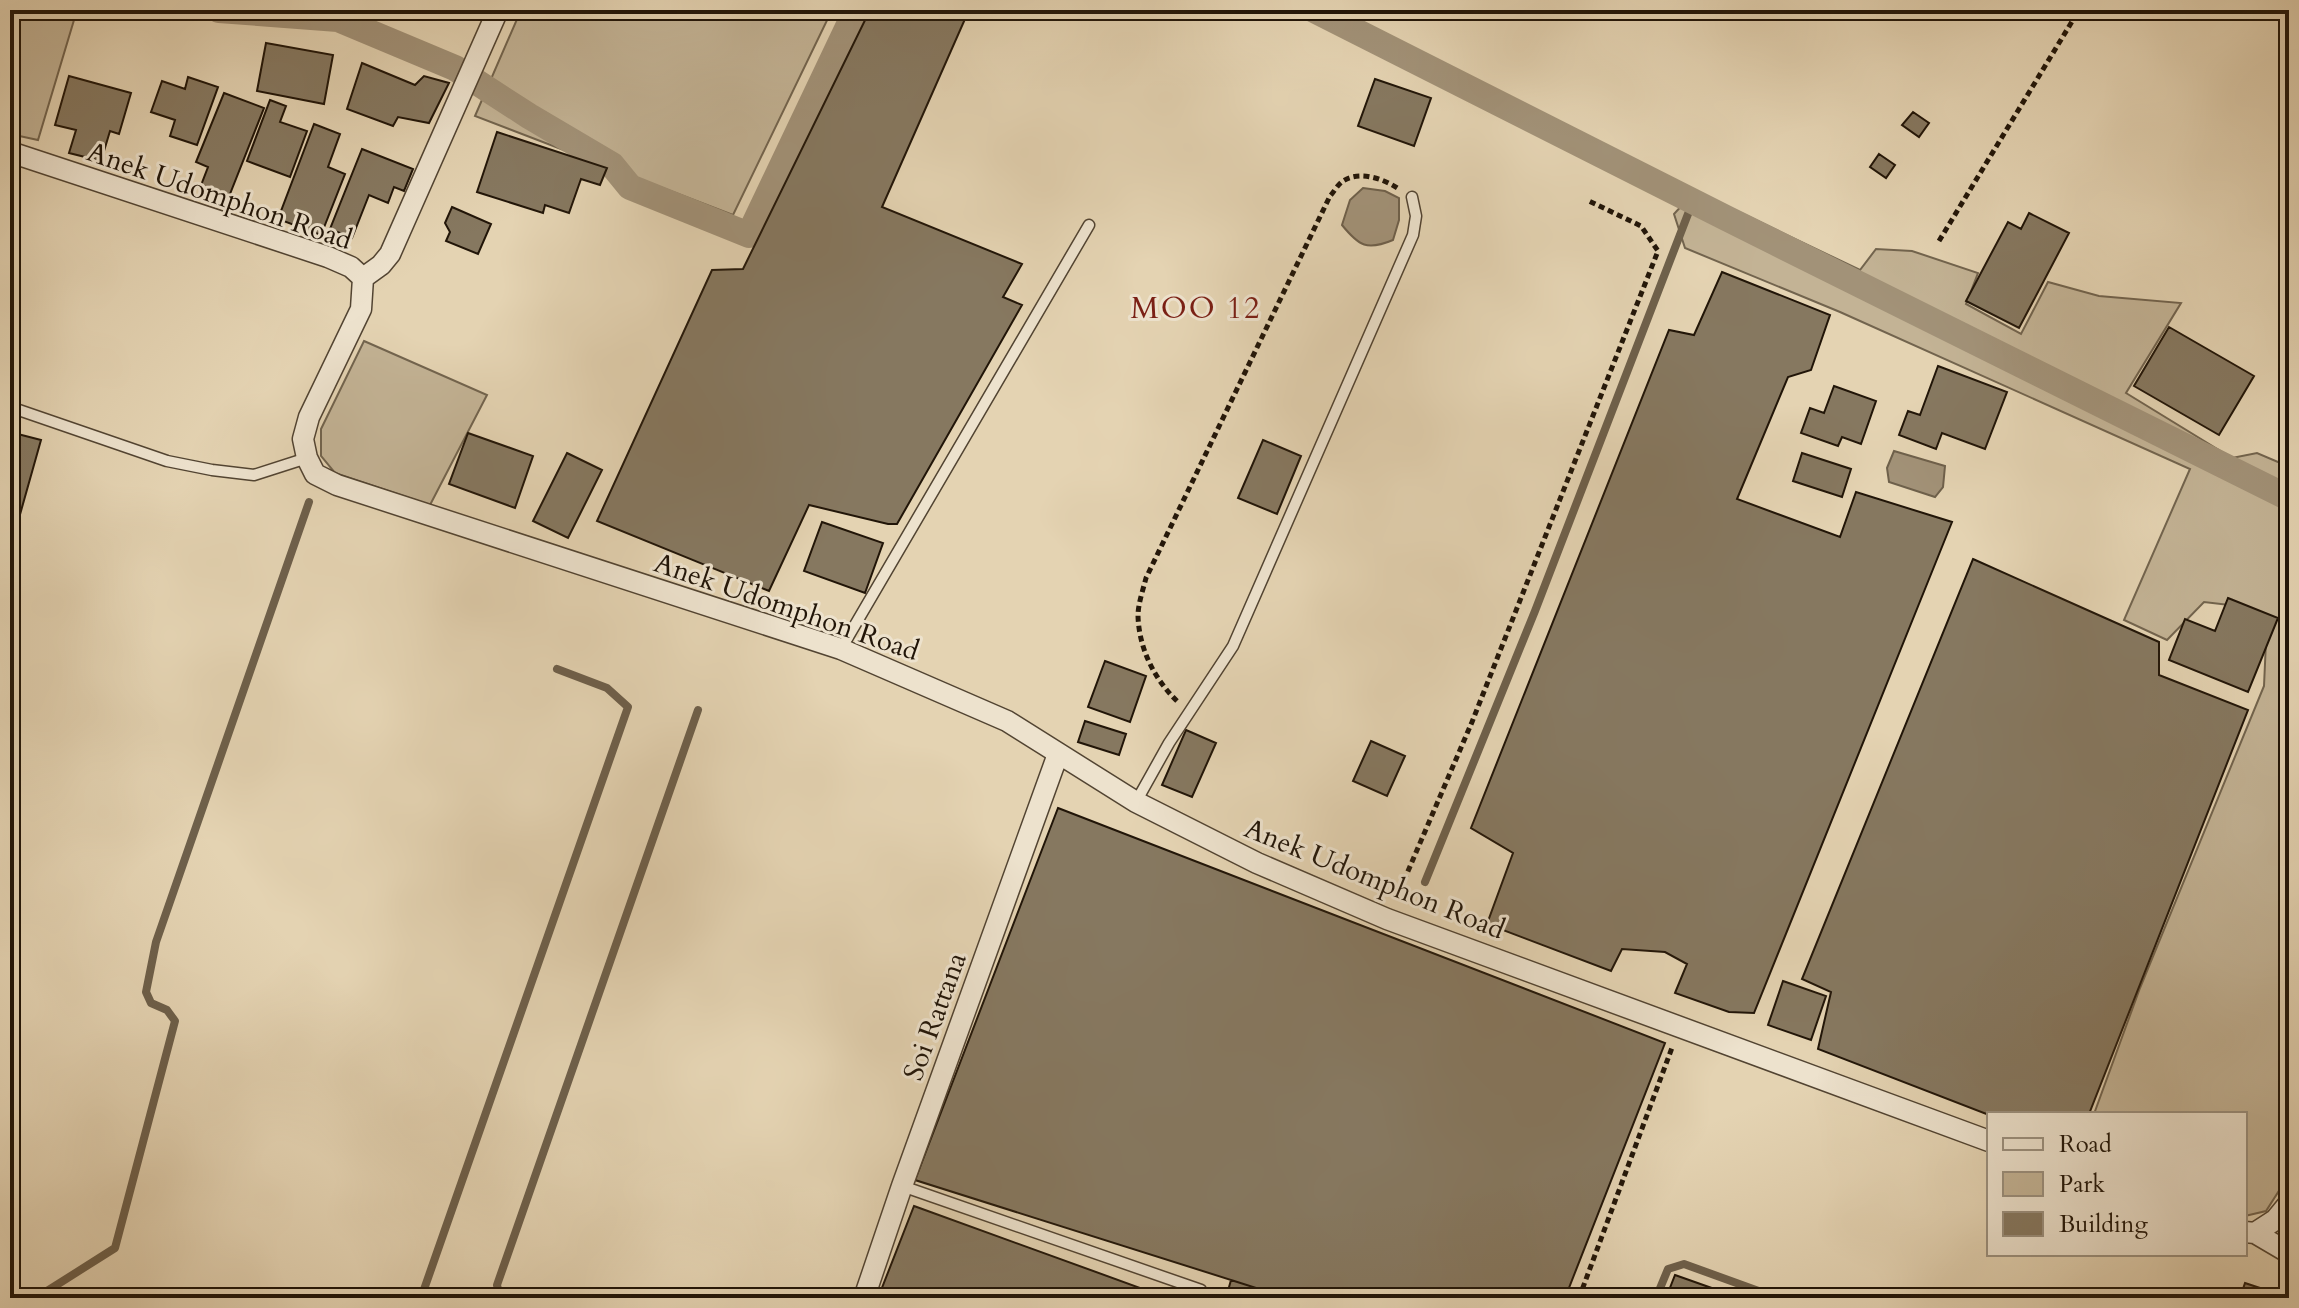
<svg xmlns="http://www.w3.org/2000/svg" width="2299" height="1308" font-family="Cardo,serif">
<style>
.green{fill:#c3b395;stroke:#72644e;stroke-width:2}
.water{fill:#a29278;stroke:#6e604b;stroke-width:2}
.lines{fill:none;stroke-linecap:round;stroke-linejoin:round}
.stream{stroke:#6e604b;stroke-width:8}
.canal{stroke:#a29278;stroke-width:26}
.building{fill:#867860;stroke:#211508;stroke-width:2}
.service-casing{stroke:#524432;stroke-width:13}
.minor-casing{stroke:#524432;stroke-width:23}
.path{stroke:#211508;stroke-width:5;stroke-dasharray:6 4;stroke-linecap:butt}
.service{stroke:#ede2cd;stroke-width:10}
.minor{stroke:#ede2cd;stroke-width:20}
.labels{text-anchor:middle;stroke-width:6;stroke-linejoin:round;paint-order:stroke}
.street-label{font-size:28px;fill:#211508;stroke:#ede2cd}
.neighbourhood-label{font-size:30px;letter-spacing:2px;fill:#7a1f14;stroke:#ede2cd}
</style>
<rect width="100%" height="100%" fill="#e4d3b2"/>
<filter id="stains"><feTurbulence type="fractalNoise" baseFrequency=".0025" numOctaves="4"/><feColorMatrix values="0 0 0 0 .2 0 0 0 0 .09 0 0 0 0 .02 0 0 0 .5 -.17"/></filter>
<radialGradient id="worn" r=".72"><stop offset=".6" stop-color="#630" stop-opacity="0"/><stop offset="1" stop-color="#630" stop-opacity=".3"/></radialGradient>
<path class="green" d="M 10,10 L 77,10 L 38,140 L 10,134 Z
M 521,10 L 832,10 L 733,215 L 475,116 Z
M 1695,191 L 1860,270 L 1876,249 L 1912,251 L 1978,273 L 1966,304 L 2021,334 L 2048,282 L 2099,296 L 2181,303 L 2126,393 L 2232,458 L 2257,453 L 2285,465 L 2289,460 L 2289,1175 L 2266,1211 L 2245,1216 L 2245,1114 L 2094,1114 L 2140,988 L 2264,686 L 2267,619 L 2238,606 L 2204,602 L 2167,640 L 2124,620 L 2190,469 L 1840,312 L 1685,248 L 1674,214 Z
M 364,341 L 487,395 L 430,505 L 335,473 L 321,456 L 321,429 Z"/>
<path class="water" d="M 1363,188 L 1385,191 L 1399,198 L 1399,220 L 1393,240 C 1367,251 1359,246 1342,225 L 1350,200 Z
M 1894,451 L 1945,466 L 1943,487 L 1935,497 L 1889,482 L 1887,468 Z"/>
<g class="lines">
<path class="stream" d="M 1425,882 L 1535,611 L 1693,201
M 36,1298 L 115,1248 L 175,1021 L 167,1010 L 151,1003 L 146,992 L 156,942 L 309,502
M 421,1298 L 628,707 L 607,688 L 557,669
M 500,1298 L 497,1285 L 698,710
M 1656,1298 L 1668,1269 L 1684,1264 L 1778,1298"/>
<path class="canal" d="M 219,10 L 338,19 L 455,68 L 529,116 L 612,165 L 630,187 L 749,235 L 856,10
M 1314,10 L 1728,219 L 2289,498"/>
</g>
<path class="building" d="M 531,10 L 555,10 L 551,19 Z
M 870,10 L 969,10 L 882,207 L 1022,264 L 1003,297 L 1022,305 L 897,524 L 888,524 L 809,505 L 769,591 L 597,521 L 712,270 L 743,269 Z
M 266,43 L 333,55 L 324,104 L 257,91 Z
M 362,63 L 415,85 L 424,76 L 449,83 L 429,123 L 398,117 L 393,126 L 347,109 Z
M 69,76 L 131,93 L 119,134 L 110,131 L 101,161 L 69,153 L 76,130 L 55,125 Z
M 188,77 L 218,87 L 197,145 L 170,136 L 175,120 L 151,112 L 162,81 L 185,89 Z
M 1375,79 L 1431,98 L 1414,146 L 1358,126 Z
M 224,93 L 264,108 L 228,199 L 200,188 L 208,167 L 196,162 Z
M 270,100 L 286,106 L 280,122 L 307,131 L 290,177 L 247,161 Z
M 1913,112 L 1929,123 L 1919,137 L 1902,125 Z
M 314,124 L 340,134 L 328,167 L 345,174 L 321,235 L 278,219 Z
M 497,132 L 607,168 L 600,185 L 581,179 L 569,213 L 545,205 L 543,213 L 477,192 Z
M 362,149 L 413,169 L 404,191 L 394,187 L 388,203 L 369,195 L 352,238 L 330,229 Z
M 1879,154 L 1895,165 L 1886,178 L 1870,167 Z
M 452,207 L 491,224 L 478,254 L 446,241 L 450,232 L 445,223 Z
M 2029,213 L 2069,233 L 2019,328 L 1966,301 L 2008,222 L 2021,229 Z
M 1722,272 L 1830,315 L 1811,370 L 1788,377 L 1737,499 L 1840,537 L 1856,492 L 1952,522 L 1754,1013 L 1729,1012 L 1675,993 L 1687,964 L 1665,952 L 1622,949 L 1611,971 L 1487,924 L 1513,853 L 1471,828 L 1669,330 L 1694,335 Z
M 2169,327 L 2254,376 L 2219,435 L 2134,386 Z
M 1938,366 L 2007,392 L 1985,449 L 1942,433 L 1936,449 L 1899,435 L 1908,411 L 1920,415 Z
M 1834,386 L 1876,401 L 1861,444 L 1842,437 L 1838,446 L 1801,433 L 1810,408 L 1824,413 Z
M 10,432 L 41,440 L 10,550 Z
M 468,433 L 533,456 L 515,508 L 449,484 Z
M 1263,440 L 1301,456 L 1277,514 L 1238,498 Z
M 567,453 L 602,470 L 568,538 L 533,521 Z
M 1802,453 L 1851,469 L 1842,497 L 1793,481 Z
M 822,522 L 883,543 L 865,593 L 804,571 Z
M 1973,559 L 2159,642 L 2159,675 L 2248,710 L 2089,1114 L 1989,1115 L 1818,1049 L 1831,992 L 1802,979 Z
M 2228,598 L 2278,618 L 2248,692 L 2169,660 L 2185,619 L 2215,631 Z
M 1105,661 L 1146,676 L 1130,722 L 1088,707 Z
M 1085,721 L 1126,734 L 1119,755 L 1078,742 Z
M 1186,730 L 1216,743 L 1192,797 L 1162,785 Z
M 1371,741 L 1405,756 L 1387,796 L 1353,781 Z
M 1058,808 L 1665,1043 L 1565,1298 L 1288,1298 L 915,1180 Z
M 1783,981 L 1826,996 L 1811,1040 L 1768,1025 Z
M 914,1206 L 1165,1297 L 1166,1298 L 878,1298 Z
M 1675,1275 L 1740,1298 L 1666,1298 Z
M 1231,1280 L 1288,1298 L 1226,1298 Z
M 2245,1283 L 2281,1295 L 2280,1298 L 2240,1298 Z"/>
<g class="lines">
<defs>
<path id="service" d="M 10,407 L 167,461 L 212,470 L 254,475 L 307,458
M 841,649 L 1089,225
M 1136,802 L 1169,743 L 1233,646 L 1413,235 L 1416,216 L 1412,197
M 902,1186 L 1201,1290"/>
<path id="minor" d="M 10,152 L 328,257 L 351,267 L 363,278 L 361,309 L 309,417 L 303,439 L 307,458 L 315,474 L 337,485 L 841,649 L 1007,721 L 1136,802 L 1257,863 L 1387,919 L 1989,1141
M 363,278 L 381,265 L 390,254 L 498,10
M 2245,1232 L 2255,1233 L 2275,1220 L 2289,1203
M 2255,1233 L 2289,1253
M 864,1298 L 902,1186 L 1058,754"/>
</defs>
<use href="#service" class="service-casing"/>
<use href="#minor" class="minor-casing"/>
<path class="path" d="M 1939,241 L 2079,10
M 1177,701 C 1154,679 1139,648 1138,616 C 1138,604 1143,590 1146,578 L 1330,196 C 1334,192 1338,184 1343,181 C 1360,170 1384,179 1399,189
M 1396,899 L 1472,722 L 1658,251 L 1641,226 L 1587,200
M 1579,1298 L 1673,1045"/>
<use href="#service" class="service"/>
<use href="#minor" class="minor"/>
</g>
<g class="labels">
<g class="street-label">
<text transform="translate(220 195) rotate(19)" y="10">Anek Udomphon Road</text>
<text transform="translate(787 606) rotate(19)" y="10">Anek Udomphon Road</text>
<text transform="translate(1375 878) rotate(22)" y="10">Anek Udomphon Road</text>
<text transform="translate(934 1016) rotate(-70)" y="10">Soi Rattana</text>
</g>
<g class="neighbourhood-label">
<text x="1196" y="318">MOO 12</text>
</g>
</g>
<rect width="2299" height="1308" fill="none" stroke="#e4d3b2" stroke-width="40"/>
<rect x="12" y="12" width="2275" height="1284" fill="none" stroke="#211508" stroke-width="4"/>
<rect x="20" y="20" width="2259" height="1268" fill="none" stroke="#211508" stroke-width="2"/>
<rect x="1987" y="1112" width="260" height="144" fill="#ede2cd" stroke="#9b907e" stroke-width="2"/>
<rect x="2003" y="1138" width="40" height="12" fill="#ede2cd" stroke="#9b907e" stroke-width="2"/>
<text x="2059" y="1152" font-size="24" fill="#211508">Road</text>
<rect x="2003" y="1172" width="40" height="24" fill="#c3b395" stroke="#9b907e" stroke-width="2"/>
<text x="2059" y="1192" font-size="24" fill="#211508">Park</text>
<rect x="2003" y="1212" width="40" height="24" fill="#867860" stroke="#9b907e" stroke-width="2"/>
<text x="2059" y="1232" font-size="24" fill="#211508">Building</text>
<rect width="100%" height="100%" filter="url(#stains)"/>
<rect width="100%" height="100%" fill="url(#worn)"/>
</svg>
